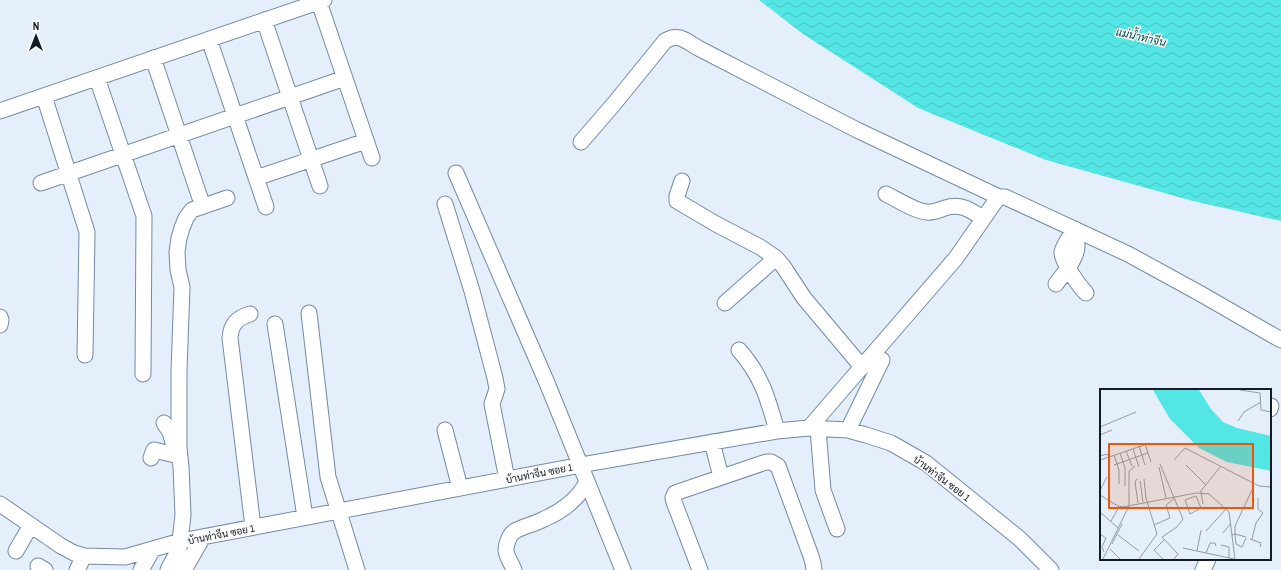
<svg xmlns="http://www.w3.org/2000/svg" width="1281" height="570" font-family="'Archivo Narrow',Sarabun,sans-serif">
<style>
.water{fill:url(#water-waves)}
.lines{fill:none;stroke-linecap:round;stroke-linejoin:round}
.minor-casing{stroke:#738aa4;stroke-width:17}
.minor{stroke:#fff;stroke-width:15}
.labels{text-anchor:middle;stroke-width:3;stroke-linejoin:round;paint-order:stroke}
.street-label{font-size:10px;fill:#131c26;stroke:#fbfbfb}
.water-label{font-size:11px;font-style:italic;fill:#044948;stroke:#fbfbfb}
.inset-road{fill:none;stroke:#919ba6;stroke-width:1}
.view{fill:#e8590c;fill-opacity:0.15;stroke:#e8590c;stroke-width:2}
.inset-edge{fill:none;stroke:#131c26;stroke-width:2}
</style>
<defs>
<pattern id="water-waves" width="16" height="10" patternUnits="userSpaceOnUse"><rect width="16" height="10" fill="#54e6e4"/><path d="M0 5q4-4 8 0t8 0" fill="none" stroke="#48c5c3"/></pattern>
</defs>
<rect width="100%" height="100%" fill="#e5effb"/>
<path class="water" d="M 759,0 L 1281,0 L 1281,221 L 1193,201 L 1046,160 L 918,108 L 803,34 Z"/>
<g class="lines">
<defs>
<path id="minor" d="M 319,2 L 372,158
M 264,20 L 320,186
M 209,39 L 266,207
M 153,58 L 200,198
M 97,78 L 144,216 L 143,374
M 44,96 L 87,232 L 85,355
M 0,111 L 324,0
M 581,142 L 613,105 L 665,41 C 679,32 687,42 700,49 L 857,130 L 999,197 L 1005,197 L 1128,254 L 1201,294 L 1281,340
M 456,173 L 547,383 L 623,570
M 256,178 L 366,141
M 682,181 L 677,196 L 677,201 L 716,224 L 760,247 L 776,258 L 783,266 L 804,298 L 862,367
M 41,183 L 345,78
M 886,194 C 896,199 917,212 927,212 C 933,213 939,210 945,208 C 961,203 970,210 983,218
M 445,204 L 472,291 L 495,378 L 497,389 L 492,404 L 507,479
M 1075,229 C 1071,235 1063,246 1062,252 C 1060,259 1080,287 1086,293
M 1056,284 C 1064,273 1087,248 1072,235
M 725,303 L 776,258
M 309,313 L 328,477 L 357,570
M 250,314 C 237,318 231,324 230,338 L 253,527
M 0,317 L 1,320 L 0,325
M 275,324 L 305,517
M 739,350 C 762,376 768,399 777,431
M 1270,409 L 1271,406
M 164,423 L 170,432 L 174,446
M 809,428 L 956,258 L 997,199 L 999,197
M 818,429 L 823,490 L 837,529
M 445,430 L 460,488
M 848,430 L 882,360
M 712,442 L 721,477
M 151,458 L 154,450 L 175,455
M 0,504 L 61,546 L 74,553 L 84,556 L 125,557 L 181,541 L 592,463 L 777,431 L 809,428 L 848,430 L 866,435 L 891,443 L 926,463 L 1020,539 L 1051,570
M 16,551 L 31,525
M 38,566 L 45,570
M 77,570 L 84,556
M 141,570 L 153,549
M 168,570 L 179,549 L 183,515 L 181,467 L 179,448 L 179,371 L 182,287 L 178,270 L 177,252 L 179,238 L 182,228 L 186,218 L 192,210 L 227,198
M 184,570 L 203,537
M 514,570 C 512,564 506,556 506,550 C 506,543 510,534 515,531 C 524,526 535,524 544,519 C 561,512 580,498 587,481
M 700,570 L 674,502 L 673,498 L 675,493 L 766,462 L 771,462 L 778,466 L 811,556 L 813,563 L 814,570
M 1203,570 L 1208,559"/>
</defs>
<use href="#minor" class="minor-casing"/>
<use href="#minor" class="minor"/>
</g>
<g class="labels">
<g class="street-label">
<text transform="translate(539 473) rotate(-11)" y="4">บ้านท่าจีน ซอย 1</text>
<text transform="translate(942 478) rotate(37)" y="4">บ้านท่าจีน ซอย 1</text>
<text transform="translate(221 534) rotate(-11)" y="4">บ้านท่าจีน ซอย 1</text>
</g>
<g class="water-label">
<text transform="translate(1141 37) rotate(13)" y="4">แม่น้ำท่าจีน</text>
</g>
</g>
<g transform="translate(1100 389)">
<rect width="171" height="171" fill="#e5effb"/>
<path d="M 53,1 L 99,1 L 111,20 L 123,33 L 137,39 L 171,47 L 171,82 L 127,73 L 99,59 L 70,30 Z" fill="#54e6e4"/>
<path class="inset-road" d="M 140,1 L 160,4 L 161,21 L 171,23M 138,32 L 144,23 L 161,13M 0,38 L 36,23M 0,46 L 12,41M 45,55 L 51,73M 39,57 L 45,76M 33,60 L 39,78M 26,62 L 32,77M 20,64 L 25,79 L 25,97M 14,66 L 19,81 L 19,95M 0,67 L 7,65 L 9,68 L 0,71M 9,68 L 50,54M 74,71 L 85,59 L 159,97 L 171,98M 60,75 L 83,130 L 77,138 L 62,148 L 78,165 L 74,170M 14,76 L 48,64M 86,76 L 106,96M 59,78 L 66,109M 37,90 L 35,93 L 38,114M 40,92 L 43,113M 0,101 L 7,88M 100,103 L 121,77M 101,103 L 103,115M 0,106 L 18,117 L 23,118 L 96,104 L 109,105 L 129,123 L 135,170M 96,107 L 101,119 L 90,125 L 85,111 ZM 0,123 L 18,139M 11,132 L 19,118M 54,136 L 70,129 L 66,116 L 75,109M 106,142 L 127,119M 123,144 L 131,134M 0,145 L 6,149 L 2,158 L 4,163M 18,146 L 39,162M 132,146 L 135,145 L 135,137 L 152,101M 146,148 L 135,145 L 136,155 L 142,158 L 146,149M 150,150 L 161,154 L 160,158M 152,150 L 156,134 L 163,124 L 158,120 L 158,109M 12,155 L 22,135M 121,156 L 129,158 L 129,169M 83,159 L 134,170M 10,160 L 20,170M 97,162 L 101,141M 106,164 L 110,154 L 115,154 L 116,157M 3,170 L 29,117 L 29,82 L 35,77M 39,170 L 57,145 L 46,109 L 44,90M 63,170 L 54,161 L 64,151"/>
<path class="view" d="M 9,55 L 153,55 L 153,119 L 9,119 Z"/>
<rect width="171" height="171" class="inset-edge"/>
</g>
<g transform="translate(36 36)" stroke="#fbfbfb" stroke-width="3" paint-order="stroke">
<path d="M0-3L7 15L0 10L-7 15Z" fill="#131c26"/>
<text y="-6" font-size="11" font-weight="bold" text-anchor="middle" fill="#131c26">N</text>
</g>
</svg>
